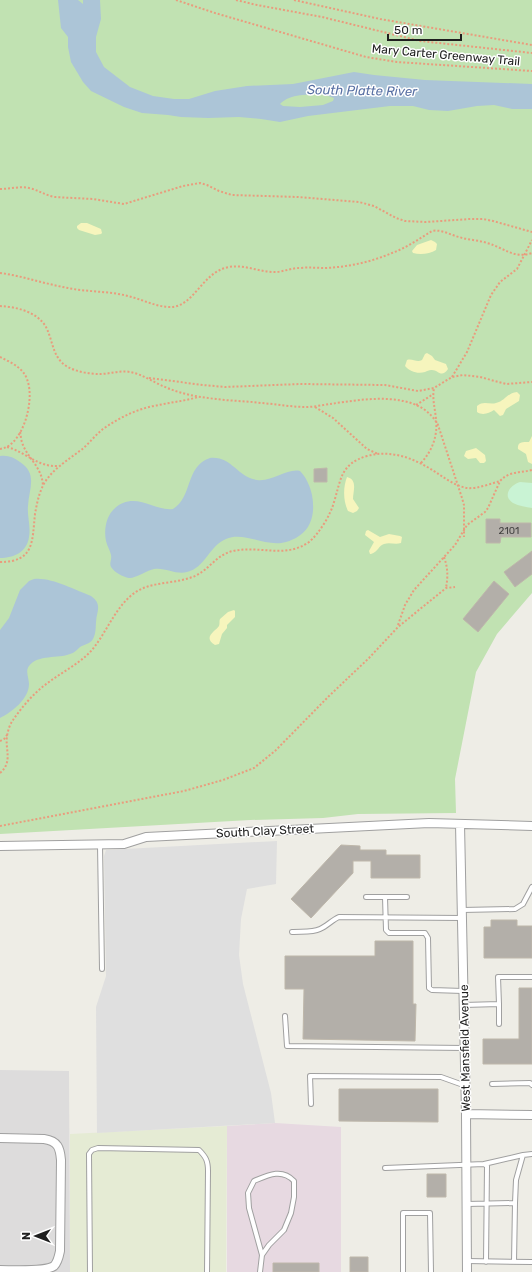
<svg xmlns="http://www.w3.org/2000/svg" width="532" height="1272" font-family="Rubik,sans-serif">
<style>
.residential{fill:#dddcdc}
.industrial{fill:#e7d9e1}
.farmland{fill:#e5ebd4}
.grass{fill:#c1e2b2}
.sand{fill:#f6f5bd}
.park{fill:#c9f3d4}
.parking{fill:#dfdfdf}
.water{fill:#acc5d7;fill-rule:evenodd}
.building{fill:#b3afa9;stroke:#beb7aa}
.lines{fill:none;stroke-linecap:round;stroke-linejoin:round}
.service-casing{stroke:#a0a0a0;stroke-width:6}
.minor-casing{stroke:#a0a0a0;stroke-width:10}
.path{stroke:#e99c7d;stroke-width:2;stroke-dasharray:2 2;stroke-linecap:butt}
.service{stroke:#fff;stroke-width:4}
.minor{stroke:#fff;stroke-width:8}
.labels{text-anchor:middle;stroke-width:3;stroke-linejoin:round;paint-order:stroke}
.number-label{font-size:10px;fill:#444342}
.street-label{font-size:12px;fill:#1f1f1f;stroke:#fff}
.water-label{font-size:13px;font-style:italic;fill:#576fa3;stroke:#fff}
</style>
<rect width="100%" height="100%" fill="#eeede6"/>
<path class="residential" d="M 0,1070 L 69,1071 L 70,1272 L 0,1272 Z"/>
<path class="industrial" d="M 275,1123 L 341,1127 L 341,1272 L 227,1272 L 227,1126 Z"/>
<path class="farmland" d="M 227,1126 L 226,1272 L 70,1272 L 70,1134 Z"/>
<path class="grass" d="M 0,0 L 532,0 L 532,593 L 497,634 L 476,672 L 455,779 L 456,813 L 358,814 L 323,818 L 250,820 L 0,834 Z"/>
<path class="sand" d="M 81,223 L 87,223 L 101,229 L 102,233 L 101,234 L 95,235 L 79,230 L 77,228 L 77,226 Z
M 431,240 L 435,242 L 437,244 L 436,250 C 430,254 420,255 413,253 L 412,251 L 417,245 Z
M 427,353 L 432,356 L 435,360 L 446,364 L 448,369 C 441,379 438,369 431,370 C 429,370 427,371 425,372 C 418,374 410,372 405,366 L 407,360 C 412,358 417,363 422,360 L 425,354 Z
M 517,392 L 520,395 L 519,401 L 506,409 L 503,415 L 500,416 L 494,410 C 489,413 483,416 477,412 L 477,406 C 484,400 489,405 496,403 C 505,401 507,393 517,392 Z
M 532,436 L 532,464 L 528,462 L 526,454 L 518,449 C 517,441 524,442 529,442 Z
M 476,448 L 485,455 L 486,461 L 484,463 L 480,463 L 476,458 L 468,459 L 464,456 L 466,451 Z
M 347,477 C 358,480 353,491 353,499 L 359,508 L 357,511 L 353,513 L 348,511 C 343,501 343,487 347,477 Z
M 368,530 L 380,537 L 389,534 L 400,536 L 402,537 L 401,543 C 395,545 390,542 384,544 C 379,545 378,552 371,554 L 370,554 L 369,551 L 374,542 L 365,535 L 366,531 Z
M 234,610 L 235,611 L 235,617 L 227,625 L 227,628 L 222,634 L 219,644 L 215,645 C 202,637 216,631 219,626 C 220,623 219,621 220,619 L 228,612 Z"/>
<path class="park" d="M 520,482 L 532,483 L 532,508 C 526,507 519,506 513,503 C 502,496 510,485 520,482 Z"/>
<path class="parking" d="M 277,841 L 276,884 L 247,889 L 241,919 L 239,955 L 243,984 L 271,1093 L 275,1123 L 97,1133 L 96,1007 L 106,976 L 104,856 L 106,850 Z"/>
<path class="water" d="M 58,0 L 78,0 L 83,4 L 83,0 L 100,0 L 101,19 L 96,37 L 96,52 L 104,67 L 130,87 L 153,96 L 174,99 L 189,99 L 215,91 L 247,86 L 293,84 L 354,72 L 374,75 L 425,80 L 532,84 L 532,109 L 512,109 L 494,105 L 477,106 L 448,111 L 429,110 L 413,106 L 390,106 L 308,116 L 280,122 L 261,119 L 239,117 L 208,118 L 181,117 L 168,115 L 142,113 L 124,107 L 91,91 L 83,82 L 71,62 L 68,47 L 68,37 L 61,28 ZM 323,94 L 334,98 L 333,101 L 323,105 L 300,107 L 283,106 L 280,104 C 291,93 308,95 323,94 Z
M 0,456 C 8,455 13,457 20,462 C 38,474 29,488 28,506 C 27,516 31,527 29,537 C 27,552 14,558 0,558 Z
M 210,458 C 232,456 238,478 257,480 C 273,482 287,468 300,471 C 306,477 310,486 312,495 C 316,517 310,535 286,542 C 266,548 245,531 226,539 C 209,546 205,568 187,572 C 176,575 165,567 154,569 C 148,570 134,579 129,578 C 123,577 114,572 111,567 C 109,563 112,560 111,555 C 110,550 107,546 106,541 C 103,526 108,509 123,503 C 141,496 155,511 173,509 C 193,497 185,466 210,458 Z
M 34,579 C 51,577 75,590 91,596 C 99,602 99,606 97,615 C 95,623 97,632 93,639 C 90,644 85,644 80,647 C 77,650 74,653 70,654 C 58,659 38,654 29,666 C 25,671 29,678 29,684 C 29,699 12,712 0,718 L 0,630 L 9,618 L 20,590 L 29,581 Z"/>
<path class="building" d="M 327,468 L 327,482 L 314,482 L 314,469 Z
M 486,519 L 500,519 L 500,523 L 531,523 L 531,537 L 501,537 L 500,543 L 486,543 Z
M 532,551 L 532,574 L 515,587 L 504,572 Z
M 494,581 L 509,594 L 478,632 L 463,619 Z
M 341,845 L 360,846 L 360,850 L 386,850 L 386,855 L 420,855 L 420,878 L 371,878 L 371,861 L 353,861 L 353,873 L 311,918 L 291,899 Z
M 491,920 L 517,920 L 517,926 L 532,926 L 532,958 L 484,958 L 484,927 L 491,927 Z
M 375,941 L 413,941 L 413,1004 L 416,1004 L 415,1041 L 303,1039 L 304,989 L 285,989 L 285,956 L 375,956 Z
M 519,988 L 532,988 L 532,1064 L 483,1064 L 483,1039 L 519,1039 Z
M 339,1089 L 438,1089 L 438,1122 L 339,1121 Z
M 427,1174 L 446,1174 L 446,1197 L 427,1197 Z
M 350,1257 L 368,1257 L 368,1272 L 350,1272 Z
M 273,1263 L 319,1263 L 319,1272 L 273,1272 Z"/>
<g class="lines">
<defs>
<path id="service" d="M 100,845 L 102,969
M 366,897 L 407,897
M 385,897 L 386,930 L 389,933 L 425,933 L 428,938 L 429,988 L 432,990 L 463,991
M 462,910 L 515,909 L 523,904 L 532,887
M 292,932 C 300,931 312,933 320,929 C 327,926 332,920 339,917 L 462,918
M 499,1004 L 499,1024
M 464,1005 L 499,1004 L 498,977 L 532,977
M 285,1016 L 287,1046 L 465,1048
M 492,1084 L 530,1083 L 532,1085
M 311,1104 L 310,1076 L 441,1077 L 466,1086
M 523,1155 L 532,1154
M 484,1164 L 523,1155 L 516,1180 L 515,1203
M 385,1168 L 484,1164 L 487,1166 L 486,1262
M 467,1204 L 515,1203 L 514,1262
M 467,1261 L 532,1262
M 90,1272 L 89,1154 L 92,1150 L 98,1148 L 199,1150 C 206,1157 208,1161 208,1171 L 207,1272
M 260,1272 L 262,1255 L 249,1208 L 248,1193 L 254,1181 C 268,1175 282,1168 294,1181 L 294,1197 L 291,1213 L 284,1230 L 269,1245 L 262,1255
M 403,1272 L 403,1213 L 430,1213 L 431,1272"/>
<path id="minor" d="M 460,824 L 466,1114 L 467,1272
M 0,846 L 124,844 L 146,837 L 429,823 L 532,826
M 466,1114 L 532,1115
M 0,1138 L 44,1139 C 58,1141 60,1148 61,1160 L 60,1251 C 59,1256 58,1262 54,1266 C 45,1272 13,1270 0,1270"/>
</defs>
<use href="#service" class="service-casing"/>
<use href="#minor" class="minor-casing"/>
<path class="path" d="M 176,0 L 215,13 L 366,57 L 397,62 L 532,71
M 236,0 L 257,5 L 322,17 L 420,41 L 532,53
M 294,0 L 380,19 L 532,45
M 0,189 C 10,189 20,186 29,188 C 38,190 45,195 54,197 L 93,199 L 124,204 L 183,186 L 200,183 L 207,185 L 219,191 L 232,195 L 298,197 L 359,202 L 374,206 L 396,218 L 405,221 L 426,222 L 470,219 L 483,219 L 493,221 L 532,232
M 0,273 C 23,276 45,284 68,288 C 87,292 109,291 128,296 C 141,299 154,306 168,307 C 194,309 201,272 229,267 C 245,264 261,273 277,272 C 285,271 292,268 300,268 C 309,267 317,268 325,268 C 348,267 371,262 392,253 C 406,248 419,239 432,231 C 442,229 450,235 459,237 C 468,240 478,240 487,243 C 505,248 513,259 532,253
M 0,306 C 17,307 39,312 47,329 C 53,342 53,359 68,367 C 77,372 90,374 100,374 C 110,374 120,370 130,372 C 142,374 153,382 163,386 C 180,394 198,397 216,399 C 231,401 246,401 261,403 C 276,404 291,407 306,407 C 314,407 322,405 330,404 C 364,399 419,389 438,425 L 462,498 L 464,505 L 464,537
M 0,357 C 8,361 17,365 23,372 C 37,389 27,431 11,444 C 8,447 4,448 0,449
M 452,377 L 467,352 L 491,295 L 500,282 L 517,269 L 532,240
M 149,378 L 203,385 L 225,387 L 300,384 L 385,385 L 418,391 L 434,388 L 452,377 L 463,375 L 480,377 L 506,384 L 532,382
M 416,405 L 432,395
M 315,407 L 333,418 L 367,449 L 378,454
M 20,432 C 21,436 21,441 23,445 C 29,460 42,467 43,486
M 7,447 C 26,452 37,467 58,466
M 421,463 C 432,451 438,436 436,419 C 435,408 432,399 434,388
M 444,557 C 448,568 448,577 446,588
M 0,562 C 35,562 32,541 35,514 C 37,503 39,492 45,482 C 54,468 68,460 81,450 C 89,444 95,435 103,429 C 120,417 139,408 159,405 C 172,402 185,401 198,397
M 398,625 L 405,605 L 414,590 L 455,545 L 467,525 L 485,512 L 488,508 L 500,481 C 509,471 520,473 532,470
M 0,741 L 4,739 L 7,735
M 0,773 C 13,762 5,750 7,736 C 8,730 10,724 13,720 C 22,707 33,694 45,685 C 60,673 78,665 91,651 C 106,634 114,609 133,594 C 151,580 177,585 197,575 C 210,568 218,554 233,551 C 259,545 285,559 309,542 C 319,534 331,514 334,502 C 341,480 340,464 367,456 C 392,449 416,459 437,473 C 446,479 456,486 467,488 C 477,489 490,484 500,481
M 0,826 L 184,791 L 223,780 L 254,768 L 275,751 L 329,696 L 369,658 L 398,627 L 446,588 L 455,587"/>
<use href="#service" class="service"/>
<use href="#minor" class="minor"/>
</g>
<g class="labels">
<g class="number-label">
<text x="509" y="534">2101</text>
</g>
<g class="street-label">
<text transform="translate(446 55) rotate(5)" y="4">Mary Carter Greenway Trail</text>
<text transform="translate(265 831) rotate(-3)" y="4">South Clay Street</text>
<text transform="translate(465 1048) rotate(-91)" y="4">West Mansfield Avenue</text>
</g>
<g class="water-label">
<text transform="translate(362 90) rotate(1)" y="5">South Platte River</text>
</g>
</g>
<g transform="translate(36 1236) rotate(270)" stroke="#ffffff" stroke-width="3" paint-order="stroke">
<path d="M0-3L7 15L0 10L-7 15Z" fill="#1f1f1f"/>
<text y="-6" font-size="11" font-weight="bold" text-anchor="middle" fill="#1f1f1f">N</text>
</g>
<path d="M388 34v6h73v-6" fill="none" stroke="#1f1f1f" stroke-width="2"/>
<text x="394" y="34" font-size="12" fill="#1f1f1f" stroke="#ffffff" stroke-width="3" paint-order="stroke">50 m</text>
</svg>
